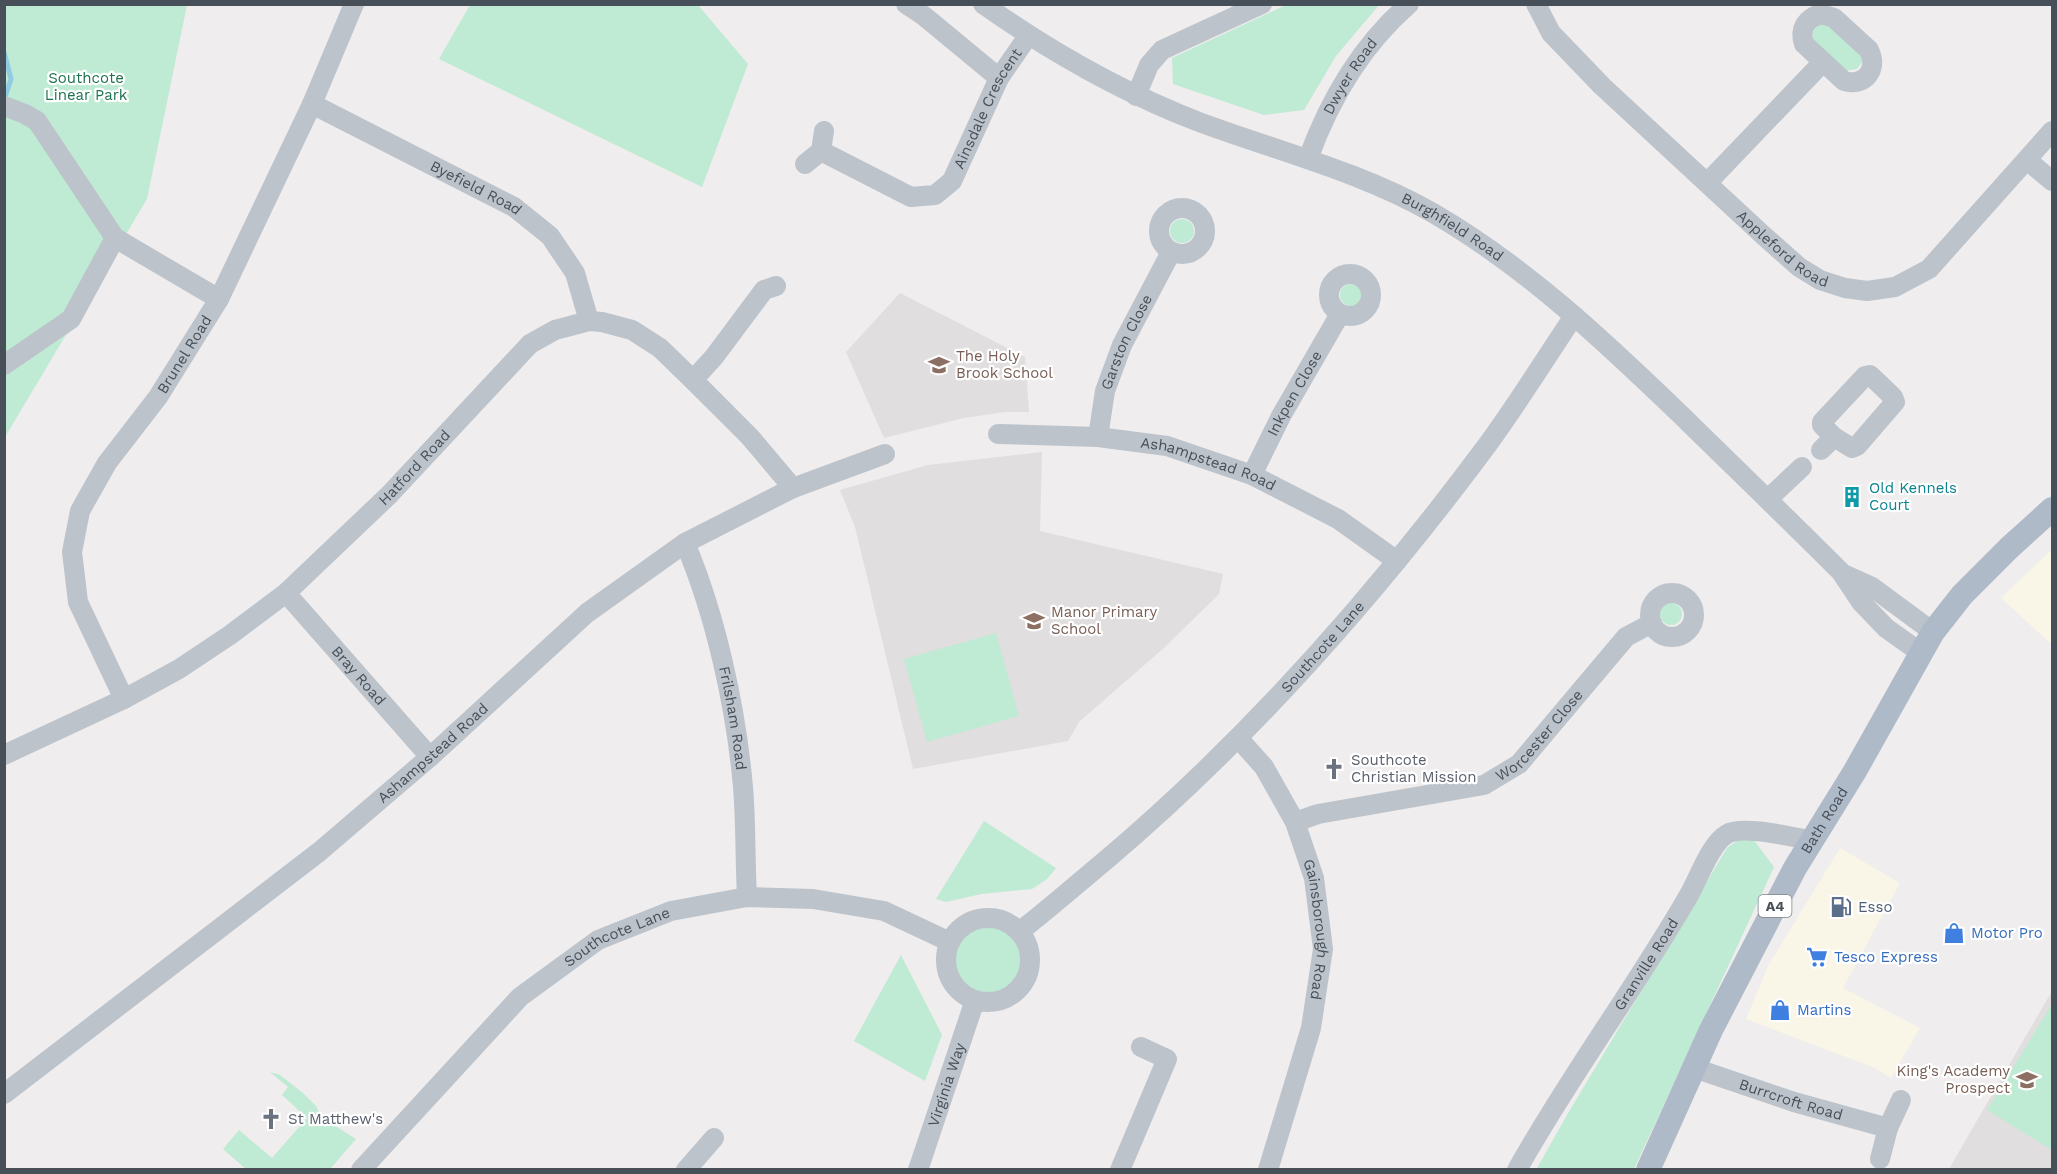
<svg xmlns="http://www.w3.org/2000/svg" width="2057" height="1174" font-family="'Work Sans',sans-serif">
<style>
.commercial{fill:#f9f5e7}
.education{fill:#e0dede}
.green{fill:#bfead3}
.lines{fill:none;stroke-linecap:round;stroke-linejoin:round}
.stream{stroke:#90cbe3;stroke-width:5}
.minor{stroke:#bdc3cb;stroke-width:20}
.major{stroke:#afbac9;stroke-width:24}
.labels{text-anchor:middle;stroke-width:4.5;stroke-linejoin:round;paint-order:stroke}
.shield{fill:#fff;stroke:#7e848a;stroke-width:1.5}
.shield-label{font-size:14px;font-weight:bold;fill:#474f58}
.street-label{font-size:15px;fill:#474f58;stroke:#fff}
.park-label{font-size:15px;fill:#1f724f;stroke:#fff}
.education-label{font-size:15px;fill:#785e54;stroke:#fff;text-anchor:start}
.culture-label{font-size:15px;fill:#0d838f;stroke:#fff;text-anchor:start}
.worship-label{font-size:15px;fill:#5b616d;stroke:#fff;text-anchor:start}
.service-label{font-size:15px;fill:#4e5e75;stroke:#fff;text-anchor:start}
.shop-label{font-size:15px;fill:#366cbe;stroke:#fff;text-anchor:start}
</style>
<rect width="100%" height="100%" fill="#efeded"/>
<path class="commercial" d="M 2052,549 L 2052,643 L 2051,644 L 2001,598 Z
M 1840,848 L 1900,883 L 1843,988 L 1920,1028 L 1891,1078 L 1875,1068 L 1746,1019 L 1768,966 Z"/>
<path class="education" d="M 900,293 L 1025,357 L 1029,412 L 1005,412 L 964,418 L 884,438 L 846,352 Z
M 1042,452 L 1040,531 L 1223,574 L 1219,594 L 1165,647 L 1079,722 L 1068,741 L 913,769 L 855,527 L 840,490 L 928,465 Z
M 2052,991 L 2052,1169 L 1949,1169 Z"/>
<path class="green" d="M 1288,4 L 1379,5 L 1336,56 L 1304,110 L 1264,115 L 1173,84 L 1172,58 Z
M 5,5 L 187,5 L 147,199 L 5,437 Z
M 698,5 L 748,64 L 702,187 L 439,59 L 470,5 Z
M 1827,22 L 1860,48 L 1863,61 L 1857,69 L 1844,71 L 1812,40 C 1812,29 1816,25 1827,22 Z
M1170 231a12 12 0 1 1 24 0a12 12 0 1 1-24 0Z
M1340 295a11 11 0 1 1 22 0a11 11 0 1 1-22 0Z
M1660 614a11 11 0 1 1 22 0a11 11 0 1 1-22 0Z
M 996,633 L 1019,716 L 927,742 L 904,659 Z
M 984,821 L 1056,868 L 1047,879 L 1032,889 L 981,894 L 946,902 L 936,899 Z
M 1741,838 L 1753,839 L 1774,867 L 1634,1169 L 1536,1170 L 1567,1115 L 1727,848 Z
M953 960a34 34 0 1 1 68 0a34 34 0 1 1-68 0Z
M 901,955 L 942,1035 L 925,1081 L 854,1041 Z
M 2052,1004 L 2052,1150 L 1987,1110 Z
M 270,1072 L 280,1075 L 303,1093 L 316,1106 L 321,1117 L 356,1139 L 330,1169 L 246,1169 L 223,1149 L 239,1130 L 272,1158 L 307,1118 L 282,1095 L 288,1087 Z"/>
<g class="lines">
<path class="stream" d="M 4,52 L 11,79 L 4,100"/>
<g class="minor">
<path d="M 906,4 L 924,16 L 999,78"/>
<path id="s1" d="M 983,4 C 1051,52 1121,92 1199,122 C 1277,151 1359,171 1433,213 C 1526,267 1603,340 1680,414 C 1734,467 1788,519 1841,572 L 1861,602 L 1886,628 L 1921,653"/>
<path id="s2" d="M 1536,4 L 1551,33 L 1602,86 L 1764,236 L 1799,267 L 1820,280 L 1845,288 L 1867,291 L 1895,287 L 1929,269 L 2052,131"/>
<path d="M 1821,14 L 1834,18 L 1869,50 C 1879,70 1864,87 1844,81 L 1804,44 C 1799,29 1806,18 1821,14 Z"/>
<path d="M 1136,96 L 1149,65 L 1162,50 L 1262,4"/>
<path id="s3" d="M 312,104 L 514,207 L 550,236 L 575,273 L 589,321"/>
<path d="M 4,106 L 25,114 L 37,121 L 115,238 L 219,299"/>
<path id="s4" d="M 821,151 L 911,197 L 935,195 L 952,181 L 999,78 L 1028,36"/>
<path id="s5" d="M 1308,159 C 1329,101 1362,45 1409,4"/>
<path d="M 2027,160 L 2052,181"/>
<path d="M 805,164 L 821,151 L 824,131"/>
<path d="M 1708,182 L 1823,62"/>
<circle cx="1182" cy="231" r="23"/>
<circle cx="1350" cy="295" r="21"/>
<path d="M 4,365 L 71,319 L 115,238"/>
<path d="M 693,380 L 714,357 L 764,290 L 776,286"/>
<path id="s6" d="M 998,434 L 1098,437 L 1167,446 L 1252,475 L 1338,519 L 1397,561"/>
<path id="s7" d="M 1098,437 L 1105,391 L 1122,345 L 1171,252"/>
<path d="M 1821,450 L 1834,437 L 1822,425 L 1822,422 L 1865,376 L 1870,375 L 1893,397 L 1895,402 L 1857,446 L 1852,448 L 1834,437"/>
<path id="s8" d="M 1252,475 L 1281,416 L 1340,314"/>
<path d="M 1768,499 L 1802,467"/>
<path id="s9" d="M 685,543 C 716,616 736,708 743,787 C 746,823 745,860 747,897"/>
<path d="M 1843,574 L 1872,587 L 1933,632"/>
<path id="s10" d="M 286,593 L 430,757"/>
<circle cx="1672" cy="615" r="22"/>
<path id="s11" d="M 124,699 L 78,602 L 72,552 L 80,511 L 107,463 L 158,397 L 219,299 L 312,104 L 354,4"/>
<path id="s12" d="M 1238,738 L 1264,767 L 1295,822 L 1314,878 L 1323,949 L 1311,1028 L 1268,1170"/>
<path id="s13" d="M 4,755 L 124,699 L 179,669 L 230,635 L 286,593 L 389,495 L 530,344 L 555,330 L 589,321 L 602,322 L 632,330 L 660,348 L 693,380 L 750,437 L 793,488"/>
<path id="s14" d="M 1295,822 L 1318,814 L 1484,785 L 1519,764 L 1626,637 L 1652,623"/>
<circle cx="988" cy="960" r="42"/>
<path id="s15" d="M 1019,932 C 1049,909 1077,884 1106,860 C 1250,738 1376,595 1488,444 C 1518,403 1545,359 1574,316"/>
<path id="s16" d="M 1694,1068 L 1794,1102 L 1888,1128 L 1880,1159"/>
<path id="s17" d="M 4,1094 L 319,852 L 430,757 L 587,613 L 685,543 L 793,488 L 885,454"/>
<path d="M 1888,1128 L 1901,1100"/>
<path id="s18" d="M 361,1170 L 520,997 L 598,940 L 671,911 L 747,897 L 813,899 L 884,911 L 950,942"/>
<path d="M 686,1170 L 714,1138"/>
<path id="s19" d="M 918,1170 L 975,1000"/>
<path d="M 1120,1170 L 1167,1059 L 1141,1047"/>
<path id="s20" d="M 1517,1170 C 1570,1075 1635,989 1689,895 C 1699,878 1710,844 1727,834 C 1742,825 1795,837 1812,841"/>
</g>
<path class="major" id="s21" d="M 1648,1170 L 1711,1030 L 1795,868 L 1855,771 L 1933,632 L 1962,595 L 2009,548 L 2052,509"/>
</g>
<defs>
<symbol id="school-bare" viewBox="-9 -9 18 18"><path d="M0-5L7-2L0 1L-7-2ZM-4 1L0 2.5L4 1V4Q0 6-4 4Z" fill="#8d6e63" stroke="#fff" stroke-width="2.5" paint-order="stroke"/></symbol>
<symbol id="building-bare" viewBox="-9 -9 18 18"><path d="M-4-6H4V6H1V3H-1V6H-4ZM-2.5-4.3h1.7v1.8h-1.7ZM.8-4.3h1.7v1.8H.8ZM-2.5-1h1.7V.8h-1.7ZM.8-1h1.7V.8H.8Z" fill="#0f9aa8" stroke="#fff" stroke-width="2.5" paint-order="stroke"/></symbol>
<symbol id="church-bare" viewBox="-9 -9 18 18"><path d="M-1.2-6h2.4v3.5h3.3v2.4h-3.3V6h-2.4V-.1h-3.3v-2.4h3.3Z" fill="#6b7280" stroke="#fff" stroke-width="2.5" paint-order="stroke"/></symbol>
<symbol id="fuel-bare" viewBox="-9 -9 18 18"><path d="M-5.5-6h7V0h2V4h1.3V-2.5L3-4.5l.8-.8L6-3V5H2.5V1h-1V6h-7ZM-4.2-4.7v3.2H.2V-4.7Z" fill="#5c6f8a" stroke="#fff" stroke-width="2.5" paint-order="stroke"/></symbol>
<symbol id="shop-bare" viewBox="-9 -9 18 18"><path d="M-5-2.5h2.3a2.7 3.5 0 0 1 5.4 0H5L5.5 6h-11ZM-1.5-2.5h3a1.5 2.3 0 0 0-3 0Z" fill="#3f7fe0" stroke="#fff" stroke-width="2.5" paint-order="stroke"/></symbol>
<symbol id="supermarket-bare" viewBox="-9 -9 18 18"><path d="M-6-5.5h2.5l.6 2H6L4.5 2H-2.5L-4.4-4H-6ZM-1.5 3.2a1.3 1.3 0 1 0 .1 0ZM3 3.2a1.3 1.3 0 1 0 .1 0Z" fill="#3f7fe0" stroke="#fff" stroke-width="2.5" paint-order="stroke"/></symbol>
</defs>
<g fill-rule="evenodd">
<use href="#school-bare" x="924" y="350" width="30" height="30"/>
<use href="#building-bare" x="1837" y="482" width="30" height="30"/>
<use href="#school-bare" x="1019" y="606" width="30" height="30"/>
<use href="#church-bare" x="1319" y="754" width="30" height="30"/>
<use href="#fuel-bare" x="1826" y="892" width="30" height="30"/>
<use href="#shop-bare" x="1939" y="918" width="30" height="30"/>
<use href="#supermarket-bare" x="1802" y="942" width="30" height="30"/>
<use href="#shop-bare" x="1765" y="995" width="30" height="30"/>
<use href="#school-bare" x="2012" y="1065" width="30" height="30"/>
<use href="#church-bare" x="256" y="1104" width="30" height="30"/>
</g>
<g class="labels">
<rect class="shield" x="1758.5" y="895" width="33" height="22" rx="4.5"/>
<g class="shield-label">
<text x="1775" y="911">A4</text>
</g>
<g class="street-label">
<text dy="5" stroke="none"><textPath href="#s5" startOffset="93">Dwyer Road</textPath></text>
<text dy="5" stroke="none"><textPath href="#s4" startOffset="228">Ainsdale Crescent</textPath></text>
<text dy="5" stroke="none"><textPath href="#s3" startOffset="184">Byefield Road</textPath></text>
<text dy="5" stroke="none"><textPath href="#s1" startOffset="522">Burghfield Road</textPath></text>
<text dy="5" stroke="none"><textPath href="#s2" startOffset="350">Appleford Road</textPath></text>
<text dy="5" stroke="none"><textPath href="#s7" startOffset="100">Garston Close</textPath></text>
<text dy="5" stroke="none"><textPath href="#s11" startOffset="388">Brunel Road</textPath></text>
<text dy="5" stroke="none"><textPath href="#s8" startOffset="92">Inkpen Close</textPath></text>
<text dy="5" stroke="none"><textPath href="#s6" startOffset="214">Ashampstead Road</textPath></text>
<text dy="5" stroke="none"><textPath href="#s13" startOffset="506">Hatford Road</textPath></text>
<text dy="5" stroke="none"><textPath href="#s15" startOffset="417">Southcote Lane</textPath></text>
<text dy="5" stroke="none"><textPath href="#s10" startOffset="110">Bray Road</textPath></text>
<text dy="5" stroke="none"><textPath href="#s9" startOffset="182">Frilsham Road</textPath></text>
<text dy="5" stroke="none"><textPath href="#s14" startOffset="268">Worcester Close</textPath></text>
<text dy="5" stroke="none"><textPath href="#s17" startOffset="548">Ashampstead Road</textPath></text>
<text dy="5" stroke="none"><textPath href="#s21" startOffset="392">Bath Road</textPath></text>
<text dy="5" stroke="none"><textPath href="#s12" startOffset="213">Gainsborough Road</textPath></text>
<text dy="5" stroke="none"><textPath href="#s18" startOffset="350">Southcote Lane</textPath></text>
<text dy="5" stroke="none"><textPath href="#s20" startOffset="243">Granville Road</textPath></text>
<text dy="5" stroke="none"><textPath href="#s19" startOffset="90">Virginia Way</textPath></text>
<text dy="5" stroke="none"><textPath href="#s16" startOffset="102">Burrcroft Road</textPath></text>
</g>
<g class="park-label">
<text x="86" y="83">Southcote<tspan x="86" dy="17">Linear Park</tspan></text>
</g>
<g class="education-label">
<text x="956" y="361">The Holy<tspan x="956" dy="17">Brook School</tspan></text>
<text x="1051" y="617">Manor Primary<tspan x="1051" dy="17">School</tspan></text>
<text x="2010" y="1076" text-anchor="end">King's Academy<tspan x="2010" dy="17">Prospect</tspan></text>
</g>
<g class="culture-label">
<text x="1869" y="493">Old Kennels<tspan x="1869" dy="17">Court</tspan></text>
</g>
<g class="worship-label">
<text x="1351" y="765">Southcote<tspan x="1351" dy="17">Christian Mission</tspan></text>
<text x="288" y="1124">St Matthew's</text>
</g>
<g class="service-label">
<text x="1858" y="912">Esso</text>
</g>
<g class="shop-label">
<text x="1971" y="938">Motor Pro</text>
<text x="1834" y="962">Tesco Express</text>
<text x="1797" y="1015">Martins</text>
</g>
</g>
<rect width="2057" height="1174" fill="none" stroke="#474f58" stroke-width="12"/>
</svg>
